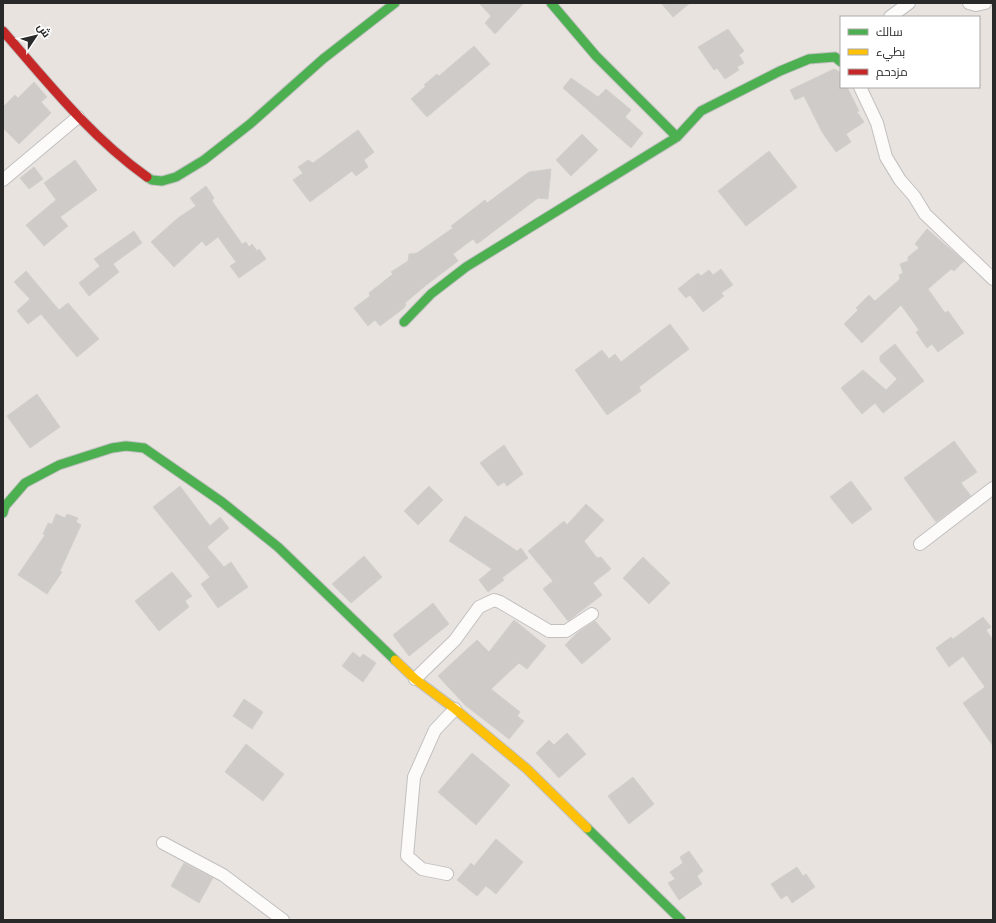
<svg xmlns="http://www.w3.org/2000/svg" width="996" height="923" font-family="'Titillium Web',Cairo,sans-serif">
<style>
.building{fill:#cecbc8;stroke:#d3cfcb}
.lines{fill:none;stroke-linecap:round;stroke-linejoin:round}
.street-casing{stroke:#c1c0c1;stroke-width:14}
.fast-casing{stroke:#c1c0c1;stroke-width:11}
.slow-casing{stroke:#c1c0c1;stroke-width:11}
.jam-casing{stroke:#c1c0c1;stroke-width:11}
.street{stroke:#fcfbfa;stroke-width:12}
.fast{stroke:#4caf50;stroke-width:9}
.slow{stroke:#ffc107;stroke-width:9}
.jam{stroke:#c62828;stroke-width:9}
</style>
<rect width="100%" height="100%" fill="#e8e3df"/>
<path class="building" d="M 479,3 L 524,3 L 495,34 L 485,23 L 491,16 Z
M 661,3 L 690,3 L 673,17 Z
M 728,29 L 744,51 L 739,55 L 744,63 L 737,67 L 739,70 L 725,79 L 717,68 L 714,70 L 698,47 Z
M 474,46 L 490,64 L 427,117 L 411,99 L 426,86 L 424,85 L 437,74 L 439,76 Z
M 834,69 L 840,72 L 841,87 L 847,87 L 859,111 L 857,112 L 864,122 L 846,134 L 851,142 L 836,152 L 822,132 L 804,96 L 795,100 L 790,90 Z
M 571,78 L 598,97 L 606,89 L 631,110 L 625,117 L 643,133 L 631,148 L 563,88 Z
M 34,82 L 47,97 L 41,102 L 51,113 L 19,144 L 3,128 L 3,107 L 15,95 L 18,98 Z
M 358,130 L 374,152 L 364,160 L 368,167 L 356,176 L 352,171 L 310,202 L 293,180 L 303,173 L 298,167 L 308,160 L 313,163 Z
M 582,134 L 598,150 L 571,176 L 556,160 Z
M 769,151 L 797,187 L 746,226 L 718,191 Z
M 75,160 L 97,190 L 60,217 L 68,226 L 44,246 L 26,225 L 56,200 L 44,183 Z
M 34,167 L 43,179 L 29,189 L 20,178 Z
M 551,169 L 548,199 L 538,198 L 477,244 L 473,239 L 453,254 L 458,261 L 425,286 L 405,303 L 406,305 L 404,308 L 380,326 L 375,320 L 368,326 L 354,308 L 370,296 L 369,293 L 393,274 L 391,272 L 408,261 L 409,254 L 417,253 L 453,228 L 451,226 L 485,200 L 487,203 L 529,172 Z
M 206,186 L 214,198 L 212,201 L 242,244 L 246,242 L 249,247 L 252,244 L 257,251 L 259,249 L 266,259 L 239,278 L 230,266 L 236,262 L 218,237 L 206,246 L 202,241 L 174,267 L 151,242 L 178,218 L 196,206 L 190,198 Z
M 927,229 L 964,261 L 954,271 L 951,269 L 928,289 L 945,313 L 948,311 L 964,333 L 938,352 L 932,344 L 927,348 L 916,332 L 919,330 L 901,305 L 862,343 L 844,324 L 858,310 L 856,308 L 869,295 L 875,301 L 900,279 L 899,275 L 903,273 L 900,264 L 908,261 L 908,257 L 919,248 L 915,244 Z
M 134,231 L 142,243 L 113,264 L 119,272 L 89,296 L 79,283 L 100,266 L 94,259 Z
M 721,269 L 733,285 L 721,293 L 724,296 L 703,312 L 690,295 L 686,298 L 678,289 L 698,273 L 701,276 L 709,270 L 713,275 Z
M 26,271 L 59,310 L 68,303 L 99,339 L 77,357 L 41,314 L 28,324 L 17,311 L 30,299 L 14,282 Z
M 670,324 L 689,349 L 639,387 L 641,391 L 607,415 L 575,370 L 602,350 L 609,359 L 615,354 L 621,362 Z
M 895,344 L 924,381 L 883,413 L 875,403 L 862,414 L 841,388 L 863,370 L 886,390 L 897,379 L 880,361 L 880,356 Z
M 37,394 L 60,427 L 30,448 L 7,416 Z
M 954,441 L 977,472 L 961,483 L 971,496 L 936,522 L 904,478 Z
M 504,445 L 523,474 L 507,486 L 504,482 L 498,486 L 480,463 Z
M 851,481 L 872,509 L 852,524 L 830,497 Z
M 180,486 L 210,526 L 220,517 L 229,528 L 207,547 L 224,567 L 231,562 L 248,587 L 218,608 L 201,584 L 210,577 L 153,507 Z
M 429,486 L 443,500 L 418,525 L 404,511 Z
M 586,504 L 604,520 L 584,541 L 597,558 L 601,557 L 611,569 L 593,583 L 602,595 L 568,621 L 543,589 L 553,581 L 528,551 L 564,521 L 567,525 Z
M 56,514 L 65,518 L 67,514 L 78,518 L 76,522 L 81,525 L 60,571 L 62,572 L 47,594 L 18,575 L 45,535 L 43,534 L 48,523 L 52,524 Z
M 465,516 L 517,551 L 521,548 L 528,558 L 502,578 L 504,580 L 488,592 L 479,580 L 492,569 L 449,541 Z
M 364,556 L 382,577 L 351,603 L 332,584 Z
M 643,557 L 670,583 L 649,604 L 623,578 Z
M 172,572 L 192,596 L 185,601 L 189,607 L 159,631 L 135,601 Z
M 433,603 L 449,624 L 409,656 L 393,635 Z
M 983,617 L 991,627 L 986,630 L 993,640 L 993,746 L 963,703 L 985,687 L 963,656 L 949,667 L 936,648 L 951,637 L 953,639 Z
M 514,620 L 546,646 L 527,669 L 519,663 L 491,689 L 520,712 L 517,716 L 524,721 L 509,739 L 465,705 L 438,676 L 477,640 L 489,652 Z
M 595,621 L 611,639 L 582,664 L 565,645 L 577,633 Z
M 353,652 L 360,658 L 363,654 L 376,663 L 363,682 L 342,666 Z
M 244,699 L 263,712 L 252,729 L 233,716 Z
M 567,733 L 586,754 L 559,778 L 536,753 L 549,740 L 554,745 Z
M 246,744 L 284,774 L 263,801 L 225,772 Z
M 472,753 L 510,785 L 476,825 L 438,792 Z
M 633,777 L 654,804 L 629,824 L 608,796 Z
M 496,839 L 523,862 L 496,894 L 486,886 L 477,896 L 457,880 L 471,863 L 474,866 Z
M 689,851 L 703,871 L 697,876 L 702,884 L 679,900 L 668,883 L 675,879 L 670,872 L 683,863 L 680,857 Z
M 184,863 L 213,878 L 199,903 L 171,886 Z
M 797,867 L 803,876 L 806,874 L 815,887 L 792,903 L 787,895 L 781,899 L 771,884 Z"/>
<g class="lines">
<defs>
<path id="street" d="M 969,3 L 976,5 L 985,3
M 890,17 L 909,3
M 860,87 L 877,123 L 886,157 L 900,180 L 914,196 L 925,214 L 993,279
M 3,180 L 78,117
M 920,544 L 993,488
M 415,679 L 455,640 L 479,607 L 494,600 L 500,602 L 549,631 L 566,631 L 592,614
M 163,843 L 223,875 L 283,920
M 447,874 L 422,869 L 407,856 L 414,777 L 435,730 L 455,709"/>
<path id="fast" d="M 551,3 L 596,56 L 677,137 L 701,111 L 780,71 L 809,59 L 835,57 L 841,62
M 147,177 L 152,180 L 162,181 L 176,177 L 204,160 L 250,124 L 323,59 L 395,3
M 404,322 L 431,294 L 466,267 L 677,137
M 3,513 L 5,506 L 25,483 L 59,465 L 112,448 L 126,446 L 144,448 L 222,502 L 278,547 L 395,660
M 587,828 L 681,920"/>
<path id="slow" d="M 395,660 L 415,679 L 455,709 L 527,769 L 587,828"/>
<path id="jam" d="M 3,31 C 48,83 91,137 147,177"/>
</defs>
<use href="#street" class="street-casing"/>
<use href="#fast" class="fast-casing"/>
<use href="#slow" class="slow-casing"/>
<use href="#jam" class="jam-casing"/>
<use href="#street" class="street"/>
<use href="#fast" class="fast"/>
<use href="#slow" class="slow"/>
<use href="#jam" class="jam"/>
</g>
<rect width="996" height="923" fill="none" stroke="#292929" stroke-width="8"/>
<rect x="840" y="16" width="140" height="72" fill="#ffffff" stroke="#a9a9a9"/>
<rect x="848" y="29" width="20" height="6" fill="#4caf50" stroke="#a9a9a9"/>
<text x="876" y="36" font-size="12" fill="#292929">سالك</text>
<rect x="848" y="49" width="20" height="6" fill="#ffc107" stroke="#a9a9a9"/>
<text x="876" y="56" font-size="12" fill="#292929">بطيء</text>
<rect x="848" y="69" width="20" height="6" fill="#c62828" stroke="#a9a9a9"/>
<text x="876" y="76" font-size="12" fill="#292929">مزدحم</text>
<g transform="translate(36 36) rotate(55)" stroke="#ffffff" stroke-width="3" paint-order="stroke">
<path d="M0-3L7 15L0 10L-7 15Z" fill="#292929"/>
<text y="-6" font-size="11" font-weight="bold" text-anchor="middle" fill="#292929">ش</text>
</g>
</svg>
